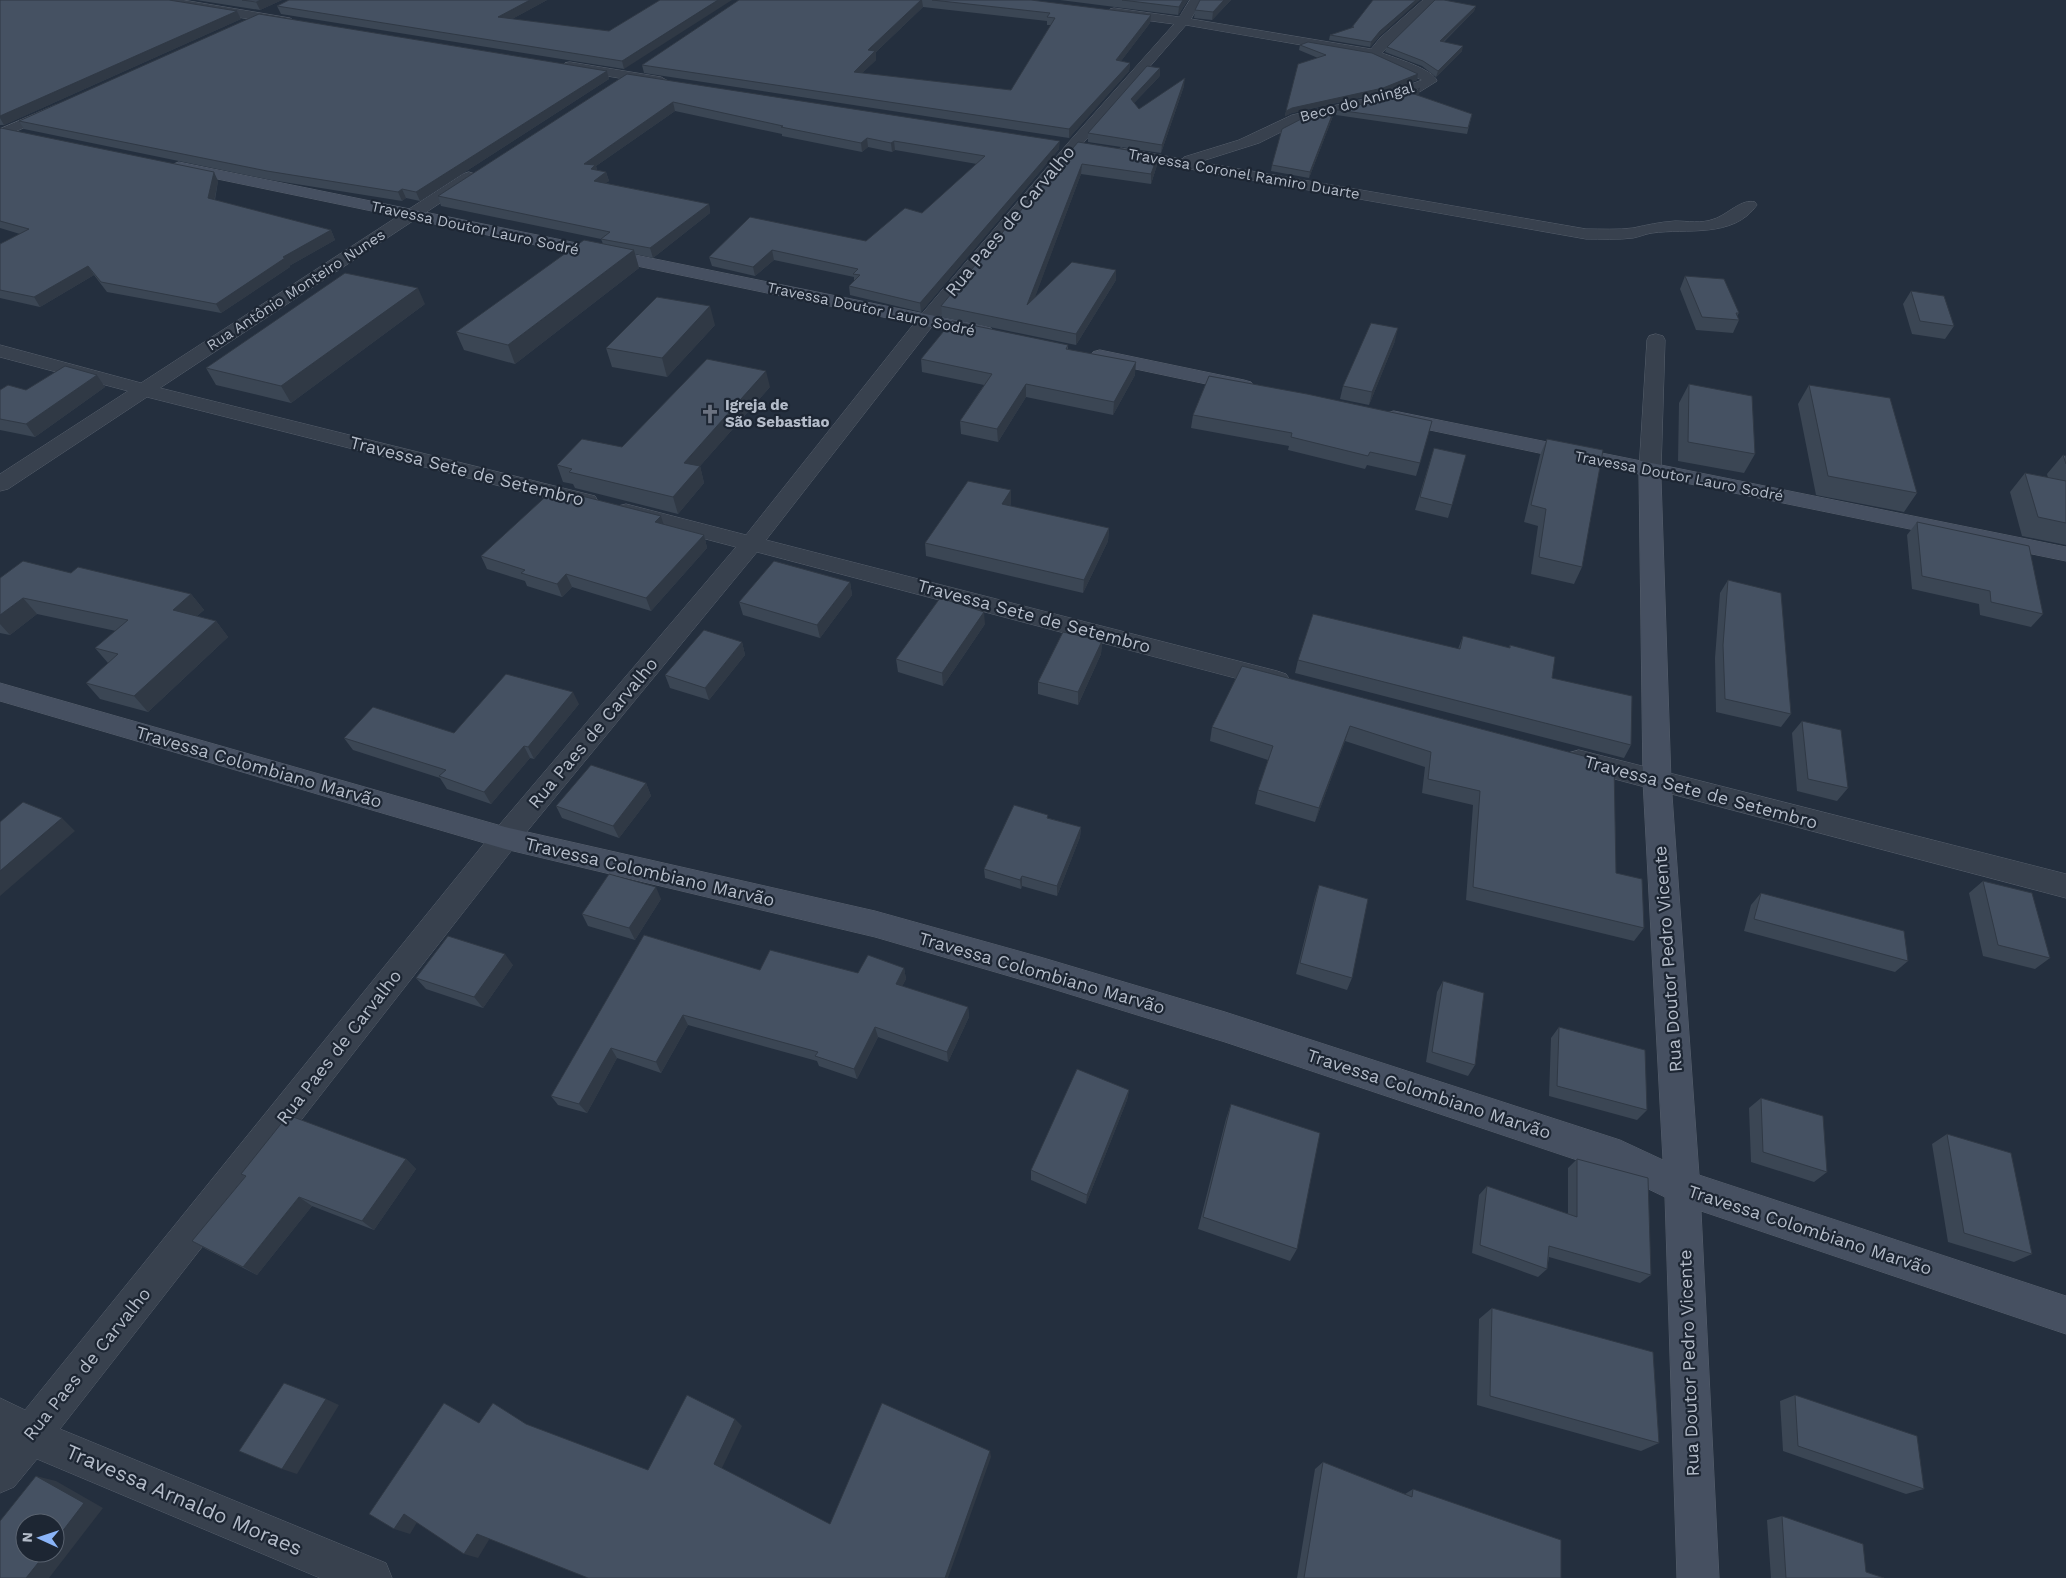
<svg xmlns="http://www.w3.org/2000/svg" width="2066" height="1578" font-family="'Work Sans',sans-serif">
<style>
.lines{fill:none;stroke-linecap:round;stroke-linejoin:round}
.street-casing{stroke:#565f6c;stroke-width:1}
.secondary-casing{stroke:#565f6c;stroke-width:1}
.street{fill:#38414e;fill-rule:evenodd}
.secondary{fill:#465061;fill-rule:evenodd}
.wall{fill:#3b4654;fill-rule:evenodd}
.shaded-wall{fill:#303945}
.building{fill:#455162;stroke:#303945}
.labels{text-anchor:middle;stroke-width:4.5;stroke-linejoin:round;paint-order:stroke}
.far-street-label{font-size:15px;fill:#b4bcc9;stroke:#1d2633}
.far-poi-label{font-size:15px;font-weight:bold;fill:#b4bcc9;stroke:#1d2633;text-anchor:start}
.street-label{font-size:18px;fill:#b4bcc9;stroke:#1d2633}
.near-street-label{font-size:21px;fill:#b4bcc9;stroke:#1d2633}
</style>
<rect width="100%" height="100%" fill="#242f3e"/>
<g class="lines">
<defs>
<path id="street" d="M 155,0 L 183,0 L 290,18 L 296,22 L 290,26 L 161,4 Z
M 1190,0 L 1202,0 L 1191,19 L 1371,49 L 1380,38 L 1423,0 L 1436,0 L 1382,53 C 1395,58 1433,69 1437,81 L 1421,91 L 1406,97 L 1303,121 L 1259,143 L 1199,162 L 1586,229 C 1601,229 1618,230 1633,228 C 1647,225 1660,222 1675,221 C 1688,221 1701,224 1714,219 C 1727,215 1742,198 1755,202 L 1757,205 C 1733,239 1686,228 1652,233 C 1645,234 1639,237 1633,238 C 1618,240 1601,239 1586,239 L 1116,156 L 1113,153 L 1116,150 L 1121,148 L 1182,159 L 1184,157 L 1239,140 L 1292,115 L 1382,95 L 1422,80 L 1371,57 L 1186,25 L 1078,149 L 934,324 L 766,540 L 1277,671 L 1286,674 L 1290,680 L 1286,686 L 1277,689 L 757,552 L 515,846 L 60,1429 L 386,1563 L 392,1578 L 320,1578 L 37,1459 L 14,1487 L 0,1493 L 0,1398 L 25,1410 L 495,830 L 736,547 L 618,516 L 615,511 L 618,506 L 626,504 L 746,535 L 920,316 L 1068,143 L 1174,24 L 1114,16 L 1108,12 L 1110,9 L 1114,8 L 1179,17 Z
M 570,62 L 661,77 L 668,81 L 661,85 L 565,69 L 563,66 L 565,63 Z
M 56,105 L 61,106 L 63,109 L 61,112 L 0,138 L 0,129 Z
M 469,172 L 475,174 L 477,177 L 475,180 L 160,388 L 595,496 L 598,501 L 595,506 L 587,508 L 147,397 L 8,489 L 0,491 L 0,474 L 128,391 L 0,357 L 0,345 L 141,383 L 463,174 Z
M 1656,334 L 1663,336 L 1665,340 L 1661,470 L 1658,475 L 1650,476 L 1642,475 L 1639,470 L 1647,340 L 1649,336 Z
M 1579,750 L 2066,874 L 2066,898 L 1569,767 L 1566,760 L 1569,753 Z"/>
<path id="secondary" d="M 179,162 L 984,326 L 991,328 L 993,332 L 991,336 L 984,338 L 174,170 L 171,167 L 174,164 Z
M 1100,350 L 1244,380 L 1251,382 L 1254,386 L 1251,390 L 1244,392 L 1093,360 L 1090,356 L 1093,352 Z
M 1394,411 L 2066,547 L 2066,561 L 1661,478 L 1671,781 L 1699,1175 L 2066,1296 L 2066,1334 L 1701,1211 L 1719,1578 L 1677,1578 L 1665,1197 L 1613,1172 L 1225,1042 L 1040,985 L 875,937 L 505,849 L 0,701 L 0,683 L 505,827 L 875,911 L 1040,957 L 1225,1012 L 1620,1140 L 1663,1160 L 1643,781 L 1639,474 L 1387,421 L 1384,417 L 1387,413 Z"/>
</defs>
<use href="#street" class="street-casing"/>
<use href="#secondary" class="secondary-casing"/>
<use href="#street" class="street"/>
<use href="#secondary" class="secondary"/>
</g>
<path class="wall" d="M 0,0 L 237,11 L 241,19 L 4,125 L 0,125 Z
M 196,0 L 282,0 L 260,10 Z
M 289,0 L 547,0 L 512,19 L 609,31 L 660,0 L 624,69 L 281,14 L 277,6 Z
M 739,0 L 1031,0 L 1150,23 L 1121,61 L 1130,63 L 1129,71 L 1069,138 L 644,73 L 642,65 ZM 923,7 L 1047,21 L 1047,25 L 1051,25 L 1011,90 L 862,73 L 876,60 L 876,52 Z
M 1060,0 L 1188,0 L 1178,15 Z
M 1200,0 L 1231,0 L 1212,20 L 1194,18 L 1195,10 Z
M 1476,6 L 1474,11 L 1444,42 L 1462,51 L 1436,77 L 1422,66 L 1385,52 L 1387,47 Z
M 1352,27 L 1379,37 L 1370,47 L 1329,40 L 1330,35 L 1352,28 Z
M 1300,45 L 1418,74 L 1417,80 L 1381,93 L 1292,113 L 1285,116 L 1286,111 L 1318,58 L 1299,50 Z
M 607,71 L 609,79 L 420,201 L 406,198 L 402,201 L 271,180 L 24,129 L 19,121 Z
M 627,74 L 1059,149 L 921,312 L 850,295 L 849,286 L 854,281 L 854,277 L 774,260 L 755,276 L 712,266 L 709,257 L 866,241 L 922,213 L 977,164 L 895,150 L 892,152 L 868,147 L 862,152 L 782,136 L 782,134 L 675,111 L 596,166 L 597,170 L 606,172 L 609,181 L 605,183 L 709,204 L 710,213 L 653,258 L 635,254 L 639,268 L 515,364 L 464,350 L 456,332 L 603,244 L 601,239 L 441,206 L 438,196 Z
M 1160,76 L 1134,103 L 1139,109 L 1184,86 L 1161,153 L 1088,142 L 1088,133 Z
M 1420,88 L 1419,94 L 1417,95 L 1472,114 L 1467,134 L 1336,115 L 1337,110 L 1408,93 Z
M 1334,110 L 1333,116 L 1309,178 L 1271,171 L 1272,165 Z
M 0,129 L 218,181 L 215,200 L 331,230 L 335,240 L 289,266 L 290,267 L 221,313 L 107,292 L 94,275 L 40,307 L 0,298 L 0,244 L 20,234 L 0,228 Z
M 1078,142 L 1158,155 L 1157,165 L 1151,184 L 1081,174 L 1034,299 L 1116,280 L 1076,345 L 942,317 L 941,306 Z
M 1685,276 L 1739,313 L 1737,316 L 1739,320 L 1733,333 L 1696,330 L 1680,289 Z
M 1911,291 L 1954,326 L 1945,339 L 1912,334 L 1903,304 Z
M 425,304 L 291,403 L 216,385 L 206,368 Z
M 715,325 L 667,377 L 612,367 L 606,348 Z
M 1395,341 L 1369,405 L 1340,399 L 1343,386 Z
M 1068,345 L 1068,349 L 1135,375 L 1113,415 L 1026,397 L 998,442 L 961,434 L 960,421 L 984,385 L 922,372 L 921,359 Z
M 97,375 L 105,387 L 35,437 L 0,430 L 0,390 L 26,390 Z
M 1209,376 L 1420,463 L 1416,476 L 1367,465 L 1365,469 L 1288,450 L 1289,446 L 1191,428 L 1193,415 Z
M 1689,384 L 1755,454 L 1744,473 L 1678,461 L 1679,403 Z
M 1809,385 L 1917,493 L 1904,512 L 1816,495 L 1798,404 Z
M 770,387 L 700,466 L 704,483 L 678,514 L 575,488 L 573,484 L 563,482 L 557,465 L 622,447 Z
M 1547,439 L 1582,567 L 1574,584 L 1531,574 L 1538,526 L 1524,522 L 1540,455 Z
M 1434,448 L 1452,505 L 1448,518 L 1415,510 Z
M 2063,455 L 2066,456 L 2066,545 L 2022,536 L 2010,492 L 2025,473 L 2048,478 L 2047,474 Z
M 1011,503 L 1010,506 L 1109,528 L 1108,541 L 1083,593 L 926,556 L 925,543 Z
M 661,516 L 663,524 L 704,535 L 707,548 L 651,611 L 572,587 L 562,597 L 527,586 L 525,581 L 487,569 L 481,556 Z
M 1917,522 L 2043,614 L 2031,627 L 1980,615 L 1979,604 L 1912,589 L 1907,535 Z
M 71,573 L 191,594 L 204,610 L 197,616 L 216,621 L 228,637 L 148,712 L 100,699 L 86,683 L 108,663 L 95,648 L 116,631 L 37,614 L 10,635 L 0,633 L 0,578 Z
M 1728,580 L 1791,714 L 1781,727 L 1716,712 L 1715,658 L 1720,593 Z
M 850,582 L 852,595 L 820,638 L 743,615 L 739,602 Z
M 985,624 L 943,686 L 898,672 L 896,659 Z
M 1463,636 L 1509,648 L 1510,645 L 1552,678 L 1631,745 L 1624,758 L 1295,673 L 1298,660 L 1458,649 Z
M 1102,641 L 1101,654 L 1078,705 L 1038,694 L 1038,682 Z
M 742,642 L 745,655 L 709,700 L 670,688 L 665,675 Z
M 1242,666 L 1614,764 L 1616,873 L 1644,928 L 1634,941 L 1466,900 L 1473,805 L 1422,793 L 1425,767 L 1345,741 L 1315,822 L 1255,804 L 1258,790 L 1268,760 L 1210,741 L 1212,727 Z
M 579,704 L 534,759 L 530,758 L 491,804 L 447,789 L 440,778 L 353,750 L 344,738 L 454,733 Z
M 1802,721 L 1848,788 L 1837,801 L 1797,791 L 1792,733 Z
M 646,783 L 651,796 L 619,838 L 562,818 L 556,806 Z
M 1048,815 L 1048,818 L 1081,827 L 1080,837 L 1057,896 L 1022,886 L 1021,889 L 985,878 L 984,869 Z
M 1983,881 L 2050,958 L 2035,969 L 1983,956 L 1969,893 Z
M 1319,885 L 1352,978 L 1347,990 L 1296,974 L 1315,897 Z
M 1761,893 L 1908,961 L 1895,972 L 1744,931 L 1751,905 Z
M 661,899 L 635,940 L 588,926 L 582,914 Z
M 644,935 L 760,970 L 858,973 L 904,968 L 906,979 L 902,986 L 968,1007 L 969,1017 L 948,1062 L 878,1037 L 857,1079 L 819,1066 L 817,1061 L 688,1025 L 661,1073 L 617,1058 L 587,1113 L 558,1105 L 551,1096 Z
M 513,965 L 483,1008 L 426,989 L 416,978 Z
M 1443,981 L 1475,1065 L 1468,1076 L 1426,1062 L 1437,992 Z
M 1559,1027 L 1647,1110 L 1637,1120 L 1549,1096 L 1551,1038 Z
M 1129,1090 L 1127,1100 L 1086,1204 L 1031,1180 L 1031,1170 Z
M 1761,1098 L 1827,1172 L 1814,1182 L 1751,1162 L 1749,1108 Z
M 1231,1104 L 1297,1249 L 1290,1261 L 1198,1229 L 1226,1119 Z
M 1947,1134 L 2032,1254 L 2014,1262 L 1948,1242 L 1932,1144 Z
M 406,1159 L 416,1169 L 374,1230 L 312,1206 L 257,1275 L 206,1249 L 192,1241 L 245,1177 L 241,1174 Z
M 1577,1159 L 1651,1275 L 1640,1283 L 1549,1257 L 1547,1269 L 1538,1277 L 1472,1253 L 1479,1195 L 1487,1186 L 1568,1214 L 1568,1168 Z
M 1492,1308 L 1659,1443 L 1641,1451 L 1477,1405 L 1479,1319 Z
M 1795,1395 L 1924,1489 L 1906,1494 L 1783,1451 L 1780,1401 Z
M 1323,1462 L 1405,1494 L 1413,1489 L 1561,1578 L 1297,1578 L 1315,1469 Z
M 1782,1516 L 1866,1572 L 1884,1578 L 1771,1578 L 1767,1520 Z"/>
<path class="shaded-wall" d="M 261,0 L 282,0 L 260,10 L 256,2 Z
M 530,0 L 547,0 L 501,25 L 498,17 Z
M 718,0 L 732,0 L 624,69 L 622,61 Z
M 921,0 L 922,0 L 923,7 L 876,52 L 876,60 L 855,80 L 854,72 L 868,50 Z
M 1183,0 L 1188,0 L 1178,15 L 1179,7 Z
M 1224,0 L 1231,0 L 1212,20 L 1213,12 Z
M 1416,0 L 1420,0 L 1379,37 L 1370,47 L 1371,42 L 1380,31 Z
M 1476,6 L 1474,11 L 1439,46 L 1440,41 Z
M 237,11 L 241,19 L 4,125 L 0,118 L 0,116 Z
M 1151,15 L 1150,23 L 1115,69 L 1116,60 Z
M 1463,46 L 1462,51 L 1436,77 L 1438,71 Z
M 1130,63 L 1129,71 L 1069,138 L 1069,129 Z
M 1160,68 L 1160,76 L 1130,107 L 1131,99 Z
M 607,71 L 609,79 L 420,201 L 416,192 Z
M 1418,74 L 1417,80 L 1381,93 L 1292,113 L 1285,116 L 1286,111 L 1292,108 Z
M 1185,78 L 1184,86 L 1161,153 L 1162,145 Z
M 1420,88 L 1419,94 L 1413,100 L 1414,94 Z
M 673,102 L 675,111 L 596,166 L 598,174 L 584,164 Z
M 1334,110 L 1333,116 L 1309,178 L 1310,172 Z
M 867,138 L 868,147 L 862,152 L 861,143 Z
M 894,141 L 895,150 L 892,152 L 891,143 Z
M 1060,141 L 1059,149 L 921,312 L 920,303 Z
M 1158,155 L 1157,165 L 1151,184 L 1151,174 Z
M 1082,164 L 1081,174 L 1028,316 L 1027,305 Z
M 214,172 L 218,181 L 213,207 L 208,198 Z
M 606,172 L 609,181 L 596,190 L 594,181 Z
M 402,189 L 406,198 L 402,201 L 398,192 Z
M 709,204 L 710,213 L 653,258 L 650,248 Z
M 331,230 L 335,240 L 289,266 L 290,267 L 221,313 L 216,304 L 283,257 Z
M 634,250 L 639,268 L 515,364 L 508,345 Z
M 772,250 L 774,260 L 755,276 L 753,267 Z
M 88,266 L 94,275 L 40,307 L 34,297 Z
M 1116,270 L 1116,280 L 1076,345 L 1076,334 Z
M 418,288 L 425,304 L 291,403 L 281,386 Z
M 710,306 L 715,325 L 667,377 L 662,358 Z
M 1398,328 L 1395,341 L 1369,405 L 1372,392 Z
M 1136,362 L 1135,375 L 1113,415 L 1114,402 Z
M 766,371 L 770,387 L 700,466 L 704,483 L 678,514 L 673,497 L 684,463 Z
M 97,375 L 105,387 L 35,437 L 26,424 Z
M 1026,384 L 1026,397 L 998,442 L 997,429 Z
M 1011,490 L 1011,503 L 1002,517 L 1002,504 Z
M 661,516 L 665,529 L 655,522 Z
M 1109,528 L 1108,541 L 1083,593 L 1084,580 Z
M 704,535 L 707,548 L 651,611 L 646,598 Z
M 566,574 L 572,587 L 562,597 L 557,584 Z
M 850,582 L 852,595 L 820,638 L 817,625 Z
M 191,594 L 204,610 L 185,626 L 173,610 Z
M 23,598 L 37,614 L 10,635 L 0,624 L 0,615 Z
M 984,612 L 985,624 L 943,686 L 942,673 Z
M 216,621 L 228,637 L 148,712 L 134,696 Z
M 1102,641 L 1101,654 L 1078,705 L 1078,692 Z
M 742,642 L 745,655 L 709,700 L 705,688 Z
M 573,692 L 579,704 L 534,759 L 528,747 Z
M 1350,726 L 1345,741 L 1315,822 L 1319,808 Z
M 524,746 L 530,758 L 491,804 L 484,792 Z
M 646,783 L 651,796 L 619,838 L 613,826 Z
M 62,818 L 75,831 L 0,896 L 0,871 Z
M 1081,827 L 1080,837 L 1057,896 L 1057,886 Z
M 1022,876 L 1022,886 L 1021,889 L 1020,880 Z
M 656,887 L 661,899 L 635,940 L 629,928 Z
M 505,954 L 513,965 L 483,1008 L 474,997 Z
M 904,968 L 906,979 L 898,995 L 896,984 Z
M 968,1007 L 969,1017 L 948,1062 L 947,1052 Z
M 683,1015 L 688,1025 L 661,1073 L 656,1062 Z
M 875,1027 L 878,1037 L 857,1079 L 854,1069 Z
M 611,1048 L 617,1058 L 587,1113 L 579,1104 Z
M 1129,1090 L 1127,1100 L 1086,1204 L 1087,1195 Z
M 406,1159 L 416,1169 L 374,1230 L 362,1221 Z
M 299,1197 L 312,1206 L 257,1275 L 243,1267 Z
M 326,1399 L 339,1405 L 297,1474 L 282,1469 Z
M 735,1419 L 742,1426 L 721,1470 L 714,1464 Z
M 990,1451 L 991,1457 L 948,1578 L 945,1578 Z
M 36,1476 L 56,1481 L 103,1508 L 49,1578 L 26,1578 L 46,1553 L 55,1553 L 55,1541 Z
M 404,1514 L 419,1519 L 410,1534 L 394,1529 Z
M 477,1534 L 490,1538 L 478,1558 L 464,1554 Z"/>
<path class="building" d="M 0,0 L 169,0 L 237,11 L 0,116 Z
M 242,0 L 261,0 L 256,2 Z
M 289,0 L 530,0 L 498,17 L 609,31 L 660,0 L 718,0 L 622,61 L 277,6 Z
M 739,0 L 921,0 L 868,50 L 875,51 L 854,72 L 1011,90 L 1055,18 L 1047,17 L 1050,13 L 932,0 L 1031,0 L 1151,15 L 1116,60 L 1130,63 L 1069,129 L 642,65 Z
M 1122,0 L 1183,0 L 1179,7 Z
M 1200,0 L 1224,0 L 1213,12 L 1195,10 Z
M 1373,0 L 1416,0 L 1380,31 L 1371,42 L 1330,35 L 1354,27 L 1352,27 Z
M 1435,0 L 1444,0 L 1476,6 L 1440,41 L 1463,46 L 1438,71 L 1423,61 L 1387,47 Z
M 259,14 L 607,71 L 416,192 L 402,189 L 398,192 L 267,171 L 19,121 Z
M 1308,42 L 1372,53 L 1418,74 L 1383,88 L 1292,108 L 1286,111 L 1298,64 L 1326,55 L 1300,45 Z
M 1147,66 L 1160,68 L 1131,99 L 1139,109 L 1185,78 L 1162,145 L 1088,133 Z
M 627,74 L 1060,141 L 920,303 L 849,286 L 860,275 L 853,274 L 858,269 L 772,250 L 753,267 L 709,257 L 750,217 L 866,241 L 905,208 L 922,213 L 985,156 L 894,141 L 891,143 L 867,138 L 861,143 L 781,127 L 783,126 L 673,102 L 584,164 L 595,165 L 591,169 L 606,172 L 594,181 L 709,204 L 650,248 L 601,239 L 610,232 L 438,196 Z
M 1420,88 L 1414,94 L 1472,114 L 1468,128 L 1337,110 L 1408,93 Z
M 1334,110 L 1310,172 L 1272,165 L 1282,129 L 1305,117 Z
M 1,128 L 214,172 L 208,198 L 331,230 L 283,257 L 285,258 L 216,304 L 101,282 L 88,266 L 34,297 L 0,290 L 0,244 L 29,229 L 0,221 L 0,129 Z
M 1078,142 L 1158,155 L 1151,174 L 1082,164 L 1027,305 L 1072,262 L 1116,270 L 1076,334 L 941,306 Z
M 584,240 L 634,250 L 508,345 L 456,332 Z
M 345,273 L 418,288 L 281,386 L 206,368 Z
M 1685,276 L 1724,279 L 1739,313 L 1736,313 L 1739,320 L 1702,317 Z
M 1911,291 L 1944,296 L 1954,326 L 1920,321 Z
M 657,297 L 710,306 L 662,358 L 606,348 Z
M 952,321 L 1068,345 L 1066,349 L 1136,362 L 1114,402 L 1026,384 L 997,429 L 960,421 L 992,374 L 921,359 Z
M 1371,323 L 1398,328 L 1372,392 L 1343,386 Z
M 707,359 L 766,371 L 684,463 L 700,466 L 673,497 L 569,472 L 572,469 L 557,465 L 582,439 L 622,447 Z
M 65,366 L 97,375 L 26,424 L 0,419 L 0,390 L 8,385 L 26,390 Z
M 1209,376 L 1307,394 L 1432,421 L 1420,463 L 1370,452 L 1368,456 L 1291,437 L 1292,433 L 1193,415 Z
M 1689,384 L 1752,396 L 1755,454 L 1688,442 Z
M 1809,385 L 1890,398 L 1917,493 L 1828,476 Z
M 1547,439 L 1603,450 L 1582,567 L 1539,557 L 1546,509 L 1531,505 Z
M 1434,448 L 1466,455 L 1452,505 L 1420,497 Z
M 2063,455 L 2066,456 L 2066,464 Z
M 2025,473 L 2066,481 L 2066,523 L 2038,517 Z
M 968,481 L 1011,490 L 1002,504 L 1109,528 L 1084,580 L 925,543 Z
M 554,489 L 661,516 L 655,522 L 704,535 L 646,598 L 566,574 L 557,584 L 521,573 L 525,570 L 481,556 Z
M 1917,522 L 2029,546 L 2043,614 L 1991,602 L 1990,591 L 1922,576 Z
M 23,561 L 71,573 L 78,567 L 191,594 L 173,610 L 216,621 L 134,696 L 86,683 L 118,654 L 95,648 L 128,620 L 23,598 L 0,615 L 0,578 Z
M 774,561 L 850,582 L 817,625 L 739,602 Z
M 1728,580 L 1781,593 L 1791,714 L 1725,699 L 1723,645 Z
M 940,598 L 984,612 L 942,673 L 896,659 Z
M 1313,614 L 1460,649 L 1463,636 L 1510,648 L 1510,645 L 1555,657 L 1552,678 L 1632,696 L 1631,745 L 1298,660 Z
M 704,630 L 742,642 L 705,688 L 665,675 Z
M 1063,632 L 1102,641 L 1078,692 L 1038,682 Z
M 1242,666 L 1614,764 L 1616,873 L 1642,879 L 1644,928 L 1473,887 L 1480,791 L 1428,779 L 1431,752 L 1350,726 L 1319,808 L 1258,790 L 1273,746 L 1212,727 Z
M 506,674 L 573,692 L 528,747 L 524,746 L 484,792 L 439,776 L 446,770 L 344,738 L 373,707 L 454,733 Z
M 1802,721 L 1841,730 L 1848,788 L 1808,779 Z
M 591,765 L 646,783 L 613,826 L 556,806 Z
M 23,802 L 62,818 L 0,871 L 0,822 Z
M 1014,805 L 1048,815 L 1047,818 L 1081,827 L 1057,886 L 1022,876 L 1020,880 L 984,869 Z
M 609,874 L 656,887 L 629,928 L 582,914 Z
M 1983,881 L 2032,893 L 2050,958 L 1998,945 Z
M 1319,885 L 1368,899 L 1352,978 L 1300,963 Z
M 1761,893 L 1904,931 L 1908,961 L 1754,919 Z
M 644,935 L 760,970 L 770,950 L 858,973 L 868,955 L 904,968 L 896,984 L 968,1007 L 947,1052 L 875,1027 L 854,1069 L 815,1056 L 818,1052 L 683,1015 L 656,1062 L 611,1048 L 579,1104 L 551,1096 Z
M 448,936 L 505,954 L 474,997 L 416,978 Z
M 1443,981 L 1484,993 L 1475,1065 L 1432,1052 Z
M 1559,1027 L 1645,1050 L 1647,1110 L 1557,1086 Z
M 1077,1069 L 1129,1090 L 1087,1195 L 1031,1170 Z
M 1761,1098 L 1823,1116 L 1827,1172 L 1763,1152 Z
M 1231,1104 L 1320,1133 L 1297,1249 L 1203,1217 Z
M 288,1115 L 406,1159 L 362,1221 L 299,1197 L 243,1267 L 192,1241 L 246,1176 L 241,1174 Z
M 1947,1134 L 2011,1153 L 2032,1254 L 1964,1233 Z
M 1577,1159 L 1648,1178 L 1651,1275 L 1549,1246 L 1547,1269 L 1480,1245 L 1487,1186 L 1577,1217 Z
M 1492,1308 L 1653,1352 L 1659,1443 L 1490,1396 Z
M 284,1383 L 326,1399 L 282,1469 L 239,1451 Z
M 687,1395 L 735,1419 L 714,1464 L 830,1524 L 882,1403 L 990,1451 L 945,1578 L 588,1578 L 477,1534 L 464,1554 L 404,1514 L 394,1529 L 369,1514 L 444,1403 L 479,1423 L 493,1403 L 526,1424 L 648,1470 Z
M 1795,1395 L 1917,1436 L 1924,1489 L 1798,1446 Z
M 1323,1462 L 1412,1497 L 1413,1489 L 1561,1540 L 1561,1578 L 1304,1578 Z
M 36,1476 L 84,1503 L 55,1541 L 55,1523 L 25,1523 L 25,1553 L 46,1553 L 26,1578 L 0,1578 L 0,1521 Z
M 1782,1516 L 1863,1544 L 1866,1572 L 1884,1578 L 1786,1578 Z"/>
<defs>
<symbol id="church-bare" viewBox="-9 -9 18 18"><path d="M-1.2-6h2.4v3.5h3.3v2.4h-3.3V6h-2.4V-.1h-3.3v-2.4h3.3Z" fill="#6b7280" stroke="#1d2633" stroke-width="2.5" paint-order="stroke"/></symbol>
</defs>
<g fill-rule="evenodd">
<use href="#church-bare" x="696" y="400" width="28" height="28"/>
</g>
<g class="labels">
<g class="far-street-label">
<text transform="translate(1357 102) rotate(-15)" y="5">Beco do Aningal</text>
<text transform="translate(1244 174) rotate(10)" y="5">Travessa Coronel Ramiro Duarte</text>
<text transform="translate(475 228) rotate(12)" y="5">Travessa Doutor Lauro Sodré</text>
<text transform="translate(296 290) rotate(-33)" y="5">Rua Antônio Monteiro Nunes</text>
<text transform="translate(871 309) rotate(12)" y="5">Travessa Doutor Lauro Sodré</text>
<text transform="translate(1679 476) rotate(11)" y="5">Travessa Doutor Lauro Sodré</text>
</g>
<g class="far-poi-label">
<text x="725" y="410">Igreja de<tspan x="725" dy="17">São Sebastiao</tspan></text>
</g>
<g class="street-label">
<text transform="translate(1010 221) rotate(-50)" y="6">Rua Paes de Carvalho</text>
<text transform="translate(467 471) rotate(14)" y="6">Travessa Sete de Setembro</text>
<text transform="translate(1034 616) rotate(15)" y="6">Travessa Sete de Setembro</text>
<text transform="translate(593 733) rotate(-50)" y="6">Rua Paes de Carvalho</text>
<text transform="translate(259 767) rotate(16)" y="6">Travessa Colombiano Marvão</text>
<text transform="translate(1701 792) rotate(15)" y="6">Travessa Sete de Setembro</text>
<text transform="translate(650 872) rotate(13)" y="6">Travessa Colombiano Marvão</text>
<text transform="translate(1668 959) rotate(-94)" y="6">Rua Doutor Pedro Vicente</text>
<text transform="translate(1042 973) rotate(16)" y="6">Travessa Colombiano Marvão</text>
<text transform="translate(339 1047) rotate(-52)" y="6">Rua Paes de Carvalho</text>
<text transform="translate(1429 1094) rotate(18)" y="6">Travessa Colombiano Marvão</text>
<text transform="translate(1810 1230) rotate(18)" y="6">Travessa Colombiano Marvão</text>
<text transform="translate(1689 1363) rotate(-92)" y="6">Rua Doutor Pedro Vicente</text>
<text transform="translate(87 1364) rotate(-51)" y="6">Rua Paes de Carvalho</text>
</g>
<g class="near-street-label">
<text transform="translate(184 1500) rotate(23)" y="7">Travessa Arnaldo Moraes</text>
</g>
</g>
<g transform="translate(40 1538) rotate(273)"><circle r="24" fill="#1d2633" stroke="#59626f"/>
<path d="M0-4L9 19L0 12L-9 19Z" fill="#8ab4f8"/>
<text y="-8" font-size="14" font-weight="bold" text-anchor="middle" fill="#b4bcc9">N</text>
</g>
</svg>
